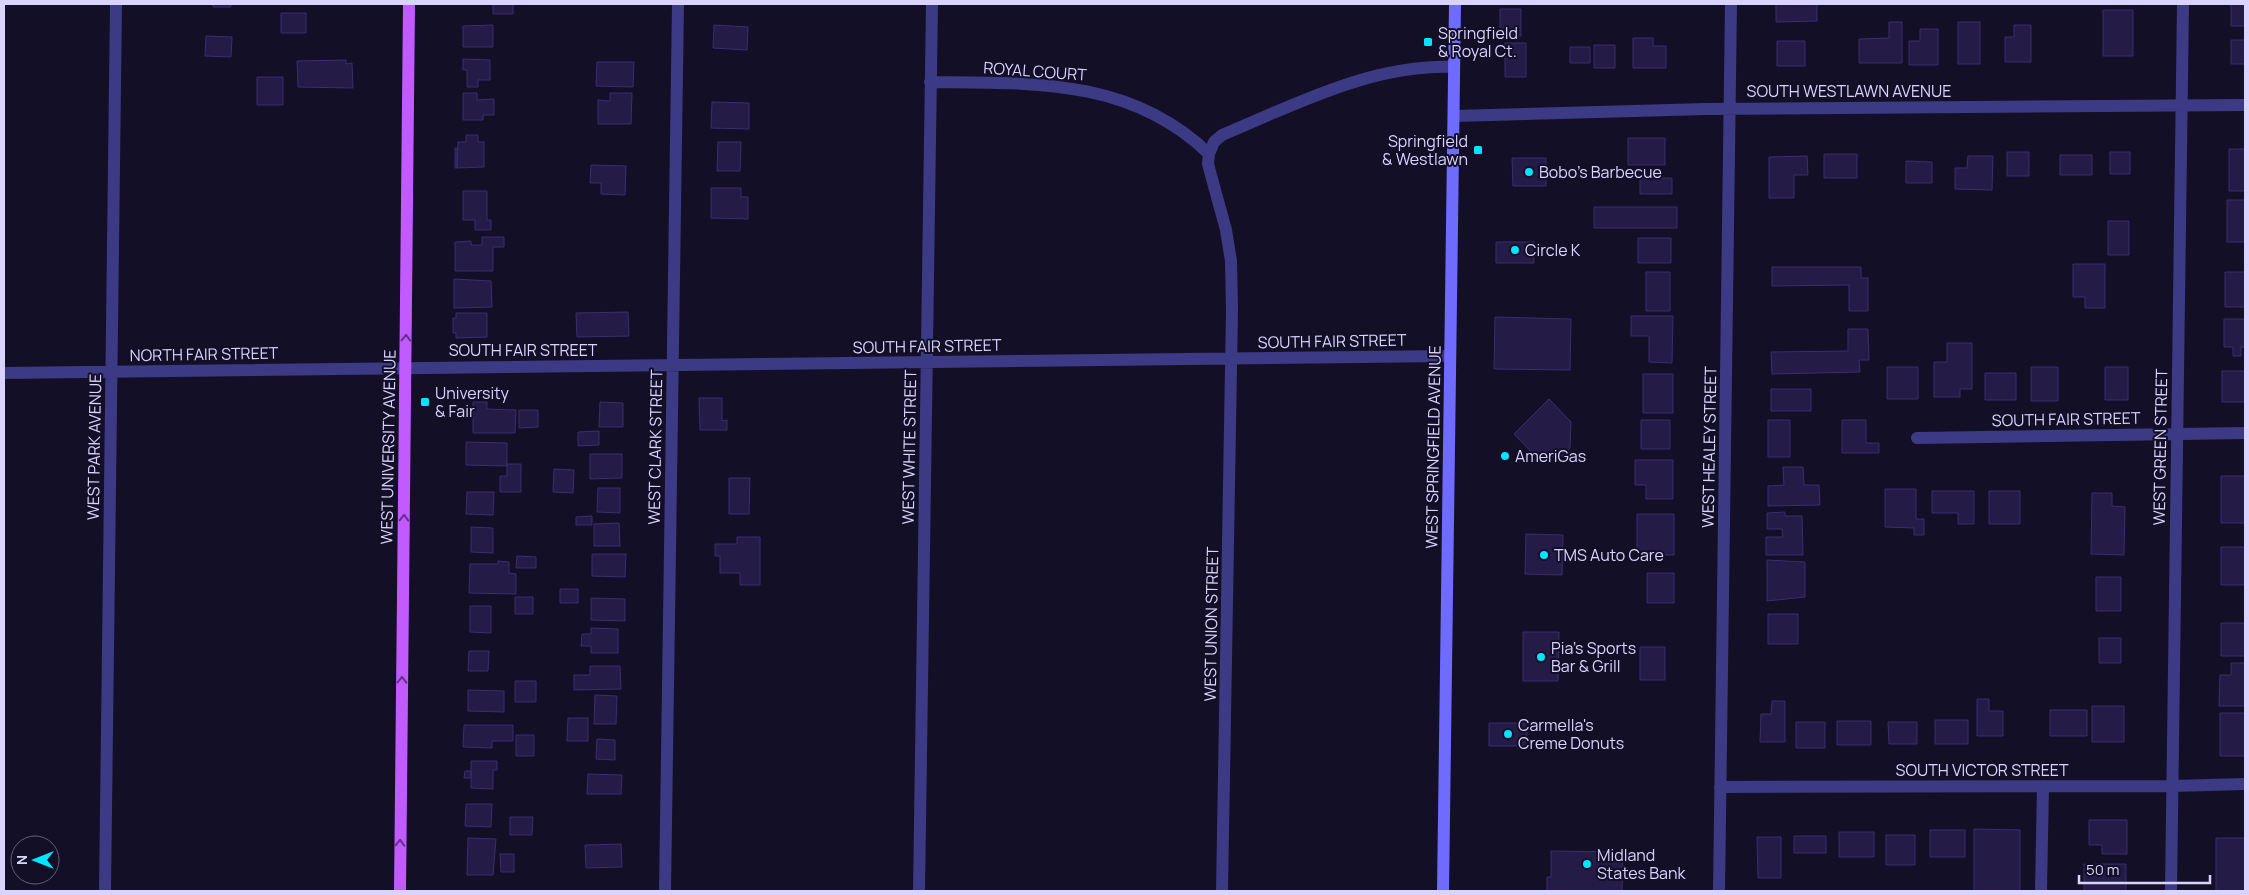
<svg xmlns="http://www.w3.org/2000/svg" width="2249" height="895" font-family="Manrope,sans-serif">
<style>
.building{fill:#241b47;stroke:#3b2d73}
.lines{fill:none;stroke-linecap:round;stroke-linejoin:round}
.minor{stroke:#3d3a85;stroke-width:12}
.secondary{stroke:#6f6bff;stroke-width:12}
.primary{stroke:#c25bff;stroke-width:12}
.oneway{stroke:#623188}
.poi-dot{fill:#00e5ff;stroke:#130f26;stroke-width:2}
.labels{text-anchor:middle;stroke-width:4;stroke-linejoin:round;paint-order:stroke}
.poi-label{font-size:16px;fill:#d9d4ff;stroke:#130f26;text-anchor:start}
.street-label{font-size:16px;fill:#d9d4ff;stroke:#130f26}
</style>
<rect width="100%" height="100%" fill="#130f26"/>
<path class="building" d="M 213,4 L 231,4 L 231,7 L 213,7 Z
M 493,4 L 513,4 L 513,14 L 493,14 Z
M 1776,4 L 1817,4 L 1817,21 L 1776,22 Z
M 2231,4 L 2245,4 L 2245,26 L 2231,26 Z
M 1500,9 L 1521,9 L 1521,36 L 1500,36 Z
M 2103,10 L 2133,10 L 2133,56 L 2103,56 Z
M 281,13 L 306,13 L 306,33 L 281,33 Z
M 1889,22 L 1902,22 L 1902,63 L 1859,63 L 1859,39 L 1889,38 Z
M 1958,22 L 1980,22 L 1980,64 L 1958,64 Z
M 493,25 L 493,47 L 463,47 L 463,26 Z
M 714,25 L 748,27 L 747,50 L 713,48 Z
M 2014,25 L 2031,25 L 2031,62 L 2005,62 L 2005,37 L 2014,37 Z
M 1920,29 L 1938,29 L 1938,65 L 1909,65 L 1909,41 L 1920,41 Z
M 206,36 L 232,37 L 231,57 L 205,56 Z
M 1633,38 L 1653,38 L 1653,46 L 1666,46 L 1666,68 L 1633,68 Z
M 2231,40 L 2245,40 L 2245,64 L 2231,64 Z
M 1777,41 L 1805,41 L 1805,66 L 1777,66 Z
M 1505,43 L 1526,43 L 1526,77 L 1505,77 Z
M 1594,45 L 1615,45 L 1615,68 L 1594,68 Z
M 1570,47 L 1590,47 L 1590,63 L 1570,63 Z
M 463,59 L 490,60 L 490,80 L 478,80 L 478,87 L 467,87 L 467,70 L 463,70 Z
M 346,60 L 346,64 L 352,63 L 353,88 L 298,87 L 297,61 Z
M 597,62 L 634,62 L 633,87 L 596,86 Z
M 257,77 L 283,77 L 283,105 L 257,105 Z
M 463,93 L 477,93 L 477,100 L 494,99 L 494,115 L 483,115 L 483,120 L 463,120 Z
M 610,93 L 632,93 L 631,124 L 598,124 L 598,100 L 610,101 Z
M 712,102 L 749,103 L 749,129 L 711,128 Z
M 466,135 L 478,135 L 478,142 L 484,142 L 484,167 L 457,168 L 458,142 L 466,142 Z
M 1628,138 L 1665,138 L 1665,165 L 1628,165 Z
M 718,142 L 741,142 L 740,171 L 717,171 Z
M 455,148 L 457,148 L 457,168 L 455,168 Z
M 2229,149 L 2245,149 L 2245,191 L 2229,191 Z
M 2007,152 L 2029,152 L 2029,176 L 2007,176 Z
M 2110,152 L 2130,152 L 2130,174 L 2110,174 Z
M 1824,154 L 1857,154 L 1857,178 L 1824,178 Z
M 2060,155 L 2092,155 L 2092,175 L 2060,175 Z
M 1807,156 L 1808,175 L 1794,175 L 1794,198 L 1769,198 L 1769,157 Z
M 1968,156 L 1993,156 L 1992,190 L 1955,189 L 1955,168 L 1967,168 Z
M 1512,158 L 1546,158 L 1546,186 L 1513,186 Z
M 1906,161 L 1932,162 L 1932,183 L 1906,183 Z
M 591,165 L 626,166 L 625,195 L 601,194 L 601,183 L 590,183 Z
M 1640,178 L 1672,178 L 1672,194 L 1640,194 Z
M 711,188 L 741,188 L 741,197 L 748,197 L 748,219 L 711,218 Z
M 463,191 L 487,191 L 487,220 L 491,220 L 491,230 L 475,230 L 475,220 L 463,220 Z
M 2227,200 L 2245,200 L 2245,242 L 2227,242 Z
M 1594,207 L 1677,207 L 1677,228 L 1594,228 Z
M 2108,221 L 2129,221 L 2129,255 L 2108,255 Z
M 482,237 L 504,237 L 504,247 L 493,247 L 493,271 L 455,271 L 455,242 L 471,241 L 471,245 L 482,245 Z
M 1638,238 L 1671,238 L 1671,263 L 1638,263 Z
M 1496,242 L 1534,242 L 1534,263 L 1496,263 Z
M 2073,264 L 2105,264 L 2105,308 L 2085,308 L 2085,297 L 2073,297 Z
M 1772,267 L 1861,267 L 1861,278 L 1868,278 L 1868,311 L 1849,311 L 1849,285 L 1772,286 Z
M 1646,272 L 1670,272 L 1670,311 L 1646,311 Z
M 2225,272 L 2245,272 L 2245,307 L 2225,307 Z
M 454,279 L 491,281 L 492,307 L 454,308 Z
M 628,312 L 629,336 L 577,337 L 576,313 Z
M 456,313 L 487,313 L 487,337 L 456,338 L 456,333 L 453,333 L 453,318 L 456,318 Z
M 1631,316 L 1673,316 L 1672,363 L 1649,362 L 1649,336 L 1631,336 Z
M 1495,317 L 1571,319 L 1570,370 L 1494,369 Z
M 2224,319 L 2245,319 L 2245,347 L 2241,347 L 2241,356 L 2233,356 L 2233,347 L 2224,347 Z
M 1848,329 L 1868,329 L 1869,360 L 1859,360 L 1860,372 L 1772,374 L 1771,352 L 1848,351 Z
M 1947,343 L 1972,343 L 1972,389 L 1960,389 L 1960,397 L 1934,397 L 1934,362 L 1947,362 Z
M 1887,367 L 1918,367 L 1918,399 L 1887,399 Z
M 2031,367 L 2058,367 L 2058,401 L 2031,401 Z
M 2105,367 L 2128,367 L 2128,400 L 2105,400 Z
M 2222,371 L 2245,371 L 2245,402 L 2222,402 Z
M 1985,373 L 2016,373 L 2016,400 L 1985,400 Z
M 1643,374 L 1673,374 L 1673,413 L 1643,413 Z
M 1771,389 L 1811,389 L 1811,411 L 1771,411 Z
M 699,398 L 722,398 L 722,421 L 727,420 L 727,430 L 700,430 Z
M 1549,399 L 1571,422 L 1570,448 L 1563,456 L 1536,457 L 1514,434 Z
M 473,402 L 487,402 L 487,409 L 516,410 L 515,433 L 473,433 Z
M 600,402 L 623,403 L 623,427 L 599,427 Z
M 519,410 L 538,410 L 538,427 L 519,428 Z
M 1641,420 L 1670,420 L 1670,449 L 1641,449 Z
M 1768,420 L 1790,420 L 1790,457 L 1768,457 Z
M 1842,420 L 1866,420 L 1866,443 L 1879,443 L 1879,453 L 1842,453 Z
M 599,431 L 599,445 L 578,446 L 578,432 Z
M 466,442 L 507,443 L 507,466 L 466,465 Z
M 590,454 L 622,454 L 622,478 L 590,479 Z
M 1635,460 L 1673,460 L 1673,499 L 1646,499 L 1646,485 L 1635,485 Z
M 507,464 L 521,464 L 521,492 L 500,492 L 500,476 L 507,476 Z
M 1783,467 L 1803,467 L 1804,485 L 1819,485 L 1820,505 L 1768,506 L 1768,486 L 1784,485 Z
M 554,469 L 574,470 L 573,493 L 553,492 Z
M 2221,476 L 2245,476 L 2245,523 L 2221,523 Z
M 729,478 L 750,478 L 749,514 L 729,514 Z
M 598,488 L 620,488 L 620,513 L 597,512 Z
M 1885,489 L 1916,489 L 1916,519 L 1924,519 L 1924,535 L 1914,535 L 1914,528 L 1885,527 Z
M 1932,491 L 1974,491 L 1974,524 L 1958,524 L 1958,513 L 1932,513 Z
M 1989,491 L 2020,491 L 2020,524 L 1989,524 Z
M 467,492 L 494,492 L 493,515 L 466,514 Z
M 2092,493 L 2112,493 L 2112,506 L 2125,507 L 2124,555 L 2091,554 Z
M 1785,512 L 1785,516 L 1802,516 L 1803,555 L 1766,555 L 1766,537 L 1783,537 L 1782,529 L 1767,529 L 1767,513 Z
M 1637,514 L 1674,514 L 1674,555 L 1637,555 Z
M 592,516 L 592,525 L 576,525 L 576,517 Z
M 619,523 L 620,546 L 594,546 L 594,524 Z
M 471,527 L 493,528 L 493,553 L 471,552 Z
M 1526,534 L 1563,535 L 1562,575 L 1525,574 Z
M 737,537 L 760,537 L 760,585 L 740,585 L 740,573 L 720,573 L 720,556 L 715,556 L 715,544 L 737,544 Z
M 2221,547 L 2245,547 L 2245,585 L 2221,585 Z
M 592,554 L 626,554 L 625,577 L 592,576 Z
M 517,556 L 536,557 L 536,568 L 516,568 Z
M 1767,560 L 1805,562 L 1805,597 L 1767,601 Z
M 498,561 L 509,562 L 509,573 L 516,574 L 516,594 L 469,593 L 470,564 L 498,564 Z
M 1647,573 L 1674,573 L 1674,603 L 1647,603 Z
M 2096,577 L 2121,577 L 2121,611 L 2096,611 Z
M 560,589 L 578,589 L 578,603 L 560,603 Z
M 515,597 L 533,597 L 533,614 L 515,614 Z
M 591,598 L 625,599 L 625,621 L 591,620 Z
M 470,606 L 491,606 L 491,633 L 470,632 Z
M 1768,614 L 1798,614 L 1798,644 L 1768,644 Z
M 2221,623 L 2245,623 L 2245,656 L 2221,656 Z
M 591,628 L 618,629 L 618,653 L 591,653 L 591,646 L 581,646 L 582,634 L 591,634 Z
M 1523,632 L 1559,632 L 1558,681 L 1523,681 Z
M 2099,638 L 2121,638 L 2121,663 L 2099,663 Z
M 1640,647 L 1665,647 L 1665,680 L 1640,680 Z
M 469,651 L 489,651 L 488,671 L 468,671 Z
M 2231,663 L 2245,663 L 2245,706 L 2219,706 L 2220,675 L 2231,675 Z
M 590,666 L 620,666 L 621,689 L 574,690 L 574,675 L 590,675 Z
M 515,681 L 536,681 L 536,702 L 515,702 Z
M 468,690 L 504,691 L 504,712 L 468,711 Z
M 595,695 L 617,696 L 616,724 L 594,724 Z
M 1977,699 L 1989,699 L 1989,711 L 2003,711 L 2003,736 L 1977,736 Z
M 1772,701 L 1785,701 L 1785,742 L 1760,742 L 1761,714 L 1771,714 Z
M 2092,706 L 2124,706 L 2124,742 L 2092,742 Z
M 2050,710 L 2087,710 L 2087,736 L 2050,736 Z
M 2220,713 L 2245,713 L 2245,756 L 2220,756 Z
M 568,718 L 588,718 L 588,741 L 567,741 Z
M 1935,720 L 1968,720 L 1968,744 L 1935,744 Z
M 1837,721 L 1871,721 L 1871,745 L 1837,745 Z
M 1796,722 L 1825,722 L 1825,748 L 1796,748 Z
M 1888,722 L 1917,722 L 1917,744 L 1889,744 Z
M 1489,723 L 1527,723 L 1527,746 L 1489,746 Z
M 464,725 L 513,725 L 513,741 L 492,741 L 492,748 L 463,747 Z
M 516,735 L 534,735 L 534,756 L 516,756 Z
M 597,739 L 615,740 L 615,760 L 596,759 Z
M 471,761 L 497,761 L 497,770 L 493,770 L 493,789 L 471,788 Z
M 465,771 L 471,771 L 471,778 L 464,778 Z
M 588,774 L 622,775 L 621,794 L 587,794 Z
M 466,804 L 492,804 L 491,827 L 465,826 Z
M 510,817 L 533,817 L 532,835 L 510,835 Z
M 2089,820 L 2127,820 L 2127,854 L 2102,854 L 2102,845 L 2089,845 Z
M 1974,829 L 2020,830 L 2020,891 L 1974,891 Z
M 1930,830 L 1965,830 L 1965,857 L 1930,857 Z
M 1839,832 L 1874,832 L 1874,857 L 1839,857 Z
M 1886,835 L 1915,835 L 1915,865 L 1886,865 Z
M 1794,836 L 1826,836 L 1826,853 L 1794,853 Z
M 1757,837 L 1781,837 L 1781,878 L 1758,878 Z
M 468,838 L 496,839 L 493,875 L 467,875 Z
M 2216,838 L 2245,838 L 2245,891 L 2216,891 Z
M 621,844 L 622,867 L 586,868 L 585,845 Z
M 1551,851 L 1623,852 L 1622,891 L 1547,891 L 1547,877 L 1551,877 Z
M 500,854 L 514,854 L 514,872 L 501,872 Z
M 2084,864 L 2126,864 L 2126,891 L 2084,891 Z"/>
<g class="lines">
<path class="minor" d="M 930,82 C 1031,83 1131,78 1209,154 L 1208,164 L 1226,230 L 1231,261 L 1232,310 L 1222,891
M 1454,116 L 1706,109 L 2245,105
M 1209,154 L 1214,142 L 1222,135 C 1296,104 1372,64 1454,67
M 4,373 L 1450,356
M 1917,438 L 2245,433
M 1720,787 L 2172,786 L 2245,784
M 105,891 L 116,4
M 665,891 L 678,4
M 919,891 L 932,4
M 1719,891 L 1731,4
M 2041,891 L 2043,786
M 2171,891 L 2183,4"/>
<path class="secondary" d="M 1443,891 L 1455,4"/>
<path class="primary" d="M 400,891 L 409,4"/>
</g>
<defs><path id="oneway-chevron" d="M-2-3.5L2.5 0L-2 3.5" fill="none" stroke-width="1.6" stroke-linecap="round" stroke-linejoin="round" transform="scale(1.25)"/></defs>
<g class="oneway">
<use href="#oneway-chevron" transform="translate(406 338) rotate(-89)"/>
<use href="#oneway-chevron" transform="translate(404 518) rotate(-89)"/>
<use href="#oneway-chevron" transform="translate(402 680) rotate(-89)"/>
<use href="#oneway-chevron" transform="translate(400 843) rotate(-89)"/>
</g>
<g class="poi-dot">
<rect x="1423" y="37" width="10" height="10" rx="2.5"/>
<rect x="1473" y="145" width="10" height="10" rx="2.5"/>
<circle cx="1529" cy="172" r="5"/>
<circle cx="1515" cy="250" r="5"/>
<rect x="420" y="397" width="10" height="10" rx="2.5"/>
<circle cx="1505" cy="456" r="5"/>
<circle cx="1544" cy="555" r="5"/>
<circle cx="1541" cy="657" r="5"/>
<circle cx="1508" cy="734" r="5"/>
<circle cx="1587" cy="864" r="5"/>
</g>
<g class="labels">
<g class="poi-label">
<text x="1438" y="39">Springfield<tspan x="1438" dy="18">&amp; Royal Ct.</tspan></text>
<text x="1468" y="147" text-anchor="end">Springfield<tspan x="1468" dy="18">&amp; Westlawn</tspan></text>
<text x="1539" y="178">Bobo's Barbecue</text>
<text x="1525" y="256">Circle K</text>
<text x="435" y="399">University<tspan x="435" dy="18">&amp; Fair</tspan></text>
<text x="1515" y="462">AmeriGas</text>
<text x="1554" y="561">TMS Auto Care</text>
<text x="1551" y="654">Pia's Sports<tspan x="1551" dy="18">Bar &amp; Grill</tspan></text>
<text x="1518" y="731">Carmella's<tspan x="1518" dy="18">Creme Donuts</tspan></text>
<text x="1597" y="861">Midland<tspan x="1597" dy="18">States Bank</tspan></text>
</g>
<g class="street-label">
<text transform="translate(1035 71) rotate(4)" y="6">ROYAL COURT</text>
<text x="1849" y="97">SOUTH WESTLAWN AVENUE</text>
<text transform="translate(1332 341) rotate(-1)" y="6">SOUTH FAIR STREET</text>
<text transform="translate(927 346) rotate(-1)" y="6">SOUTH FAIR STREET</text>
<text x="523" y="356">SOUTH FAIR STREET</text>
<text transform="translate(204 354) rotate(-1)" y="6">NORTH FAIR STREET</text>
<text transform="translate(2066 419) rotate(-1)" y="6">SOUTH FAIR STREET</text>
<text transform="translate(94 447) rotate(-89)" y="6">WEST PARK AVENUE</text>
<text transform="translate(388 447) rotate(-89)" y="6">WEST UNIVERSITY AVENUE</text>
<text transform="translate(655 447) rotate(-89)" y="6">WEST CLARK STREET</text>
<text transform="translate(909 447) rotate(-89)" y="6">WEST WHITE STREET</text>
<text transform="translate(1433 447) rotate(-89)" y="6">WEST SPRINGFIELD AVENUE</text>
<text transform="translate(1709 447) rotate(-89)" y="6">WEST HEALEY STREET</text>
<text transform="translate(2160 447) rotate(-89)" y="6">WEST GREEN STREET</text>
<text transform="translate(1211 624) rotate(-89)" y="6">WEST UNION STREET</text>
<text x="1982" y="776">SOUTH VICTOR STREET</text>
</g>
</g>
<rect width="2249" height="895" fill="none" stroke="#d9d4ff" stroke-width="10"/>
<g transform="translate(35 860) rotate(270)"><circle r="24" fill="#130f26" stroke="#625e7d"/>
<path d="M0-4L9 19L0 12L-9 19Z" fill="#00e5ff"/>
<text y="-8" font-size="14" font-weight="bold" text-anchor="middle" fill="#d9d4ff">N</text>
</g>
<path d="M2079 875v8h131v-8" fill="none" stroke="#d9d4ff" stroke-width="2.5"/>
<text x="2086" y="875" font-size="15" fill="#d9d4ff" stroke="#130f26" stroke-width="4" paint-order="stroke">50 m</text>
</svg>
